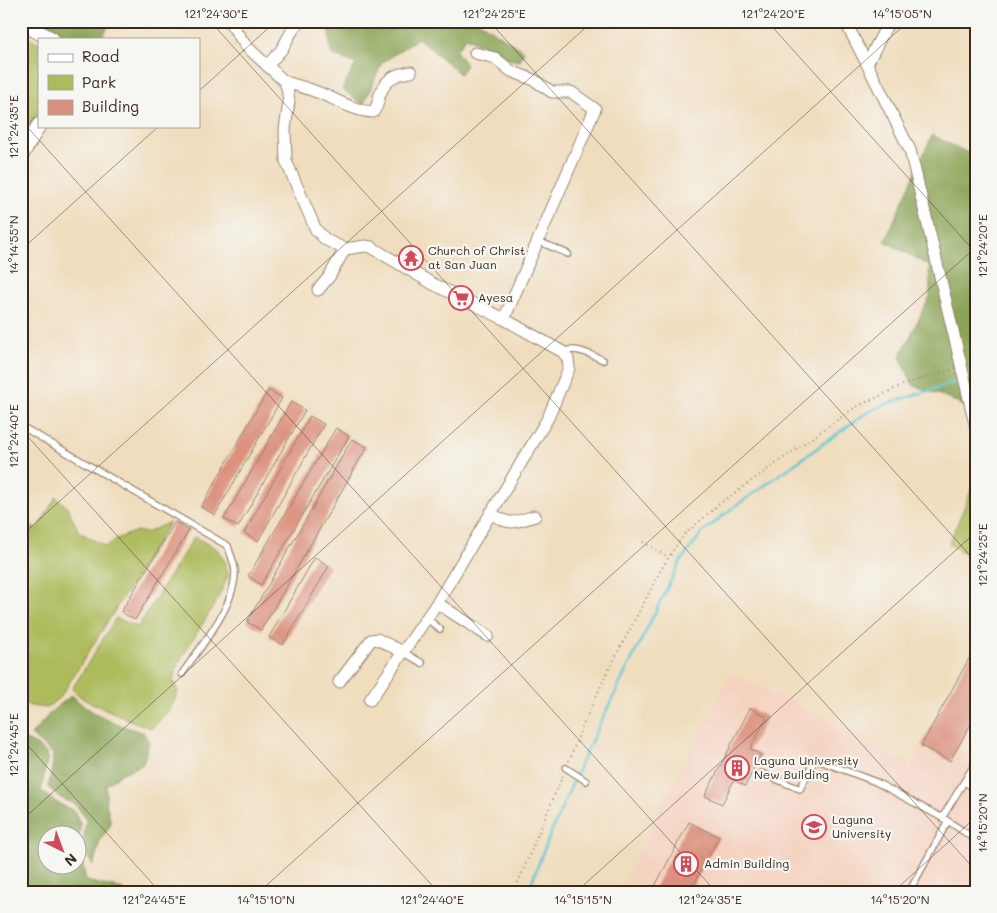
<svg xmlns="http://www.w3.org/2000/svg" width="997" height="913" font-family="Mali,sans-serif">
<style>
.built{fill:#f5d3c1}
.green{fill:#aebb5d;stroke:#74723e}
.forest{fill:#8aa354;stroke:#626639;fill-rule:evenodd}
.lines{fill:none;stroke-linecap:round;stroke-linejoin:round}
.stream{stroke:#59c5d1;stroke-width:2.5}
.building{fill:#dc907e}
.service-casing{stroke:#96846e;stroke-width:8}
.minor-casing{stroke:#96846e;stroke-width:13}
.tertiary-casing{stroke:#96846e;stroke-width:16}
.path{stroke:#96846e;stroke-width:2;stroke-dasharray:1 4;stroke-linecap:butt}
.service{stroke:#fff;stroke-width:5.5}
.minor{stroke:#fff;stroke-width:11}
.tertiary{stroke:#fff;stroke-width:14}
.ticks{fill:none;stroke:#3b2a1e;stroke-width:1;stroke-opacity:0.45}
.labels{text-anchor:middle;stroke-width:4.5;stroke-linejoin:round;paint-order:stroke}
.poi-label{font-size:12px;fill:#3b2a1e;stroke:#f6f6f2;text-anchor:start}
.neatline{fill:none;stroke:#3b2a1e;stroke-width:2}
.ticks-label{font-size:12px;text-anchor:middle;fill:#3b2a1e}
</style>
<rect width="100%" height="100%" fill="#f6f6f2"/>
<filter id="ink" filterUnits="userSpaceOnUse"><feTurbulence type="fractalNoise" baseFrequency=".02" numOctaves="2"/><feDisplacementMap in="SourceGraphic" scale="10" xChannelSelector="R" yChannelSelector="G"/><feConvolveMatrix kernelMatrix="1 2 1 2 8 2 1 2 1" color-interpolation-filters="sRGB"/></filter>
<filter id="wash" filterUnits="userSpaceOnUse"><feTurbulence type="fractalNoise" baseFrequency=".0096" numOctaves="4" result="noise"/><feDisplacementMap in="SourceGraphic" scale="20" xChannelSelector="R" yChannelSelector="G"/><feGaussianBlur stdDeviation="1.12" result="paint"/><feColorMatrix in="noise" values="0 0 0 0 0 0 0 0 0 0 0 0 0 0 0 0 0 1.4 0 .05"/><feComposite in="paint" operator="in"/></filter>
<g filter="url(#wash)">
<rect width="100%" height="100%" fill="#f0ddbe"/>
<path class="built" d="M 976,640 L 976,892 L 625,892 L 620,889 L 730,673 L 846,727 L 911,765 Z"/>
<path class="green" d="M 21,32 L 39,43 L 39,113 L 29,132 L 21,132 Z
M 976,479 L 976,560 L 949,544 Z
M 56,497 L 67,507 L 79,532 L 106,547 L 116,539 L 137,531 L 146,533 L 170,522 L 61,696 L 47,708 L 30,706 L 21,701 L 21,523 L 37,529 Z
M 194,537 L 217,549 L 226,563 L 228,576 L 217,600 L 178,664 L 173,680 L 178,692 L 171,708 L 152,728 L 137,723 L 83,699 L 72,689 L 116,618 L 138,627 Z"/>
<path class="forest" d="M 40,21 L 111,21 L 101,39 L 70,39 Z
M 328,21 L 478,21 L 524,51 L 520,61 L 508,59 L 466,37 L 456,51 L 466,65 L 460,74 L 418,38 L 382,63 L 363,105 L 342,89 L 356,64 L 331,54 Z
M 932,135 L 976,157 L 976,412 L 948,398 L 913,385 L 900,357 L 930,296 L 929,266 L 885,241 Z
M 72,695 C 85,711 123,728 143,732 L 149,742 L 143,764 L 121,774 L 106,785 L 106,802 L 111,824 L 100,841 L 93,865 L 88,858 L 83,846 L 86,819 L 76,805 L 61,798 L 48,787 L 52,769 L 53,754 L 31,735 L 52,711 Z
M 21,738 L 37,745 L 48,755 L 41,791 L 56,802 L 74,811 L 81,824 L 78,838 L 86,881 L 122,889 L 124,892 L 21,892 ZM 48,836 L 78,836 L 78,866 L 48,866 Z"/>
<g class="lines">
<path class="stream" d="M 528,892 L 545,847 L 585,754 L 680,562 L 702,533 L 726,513 L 865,414 L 883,405 L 959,381"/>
</g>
<g id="blocks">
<path class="building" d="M 268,390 L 282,398 L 215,515 L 201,507 Z
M 291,402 L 305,410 L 238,527 L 224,519 Z
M 310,416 L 324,424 L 258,541 L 244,533 Z
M 336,428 L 349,436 L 261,585 L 248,576 Z
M 352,439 L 367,447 L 261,630 L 247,622 Z
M 175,522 L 189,530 L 135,620 L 121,612 Z
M 315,557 L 329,566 L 283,645 L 269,637 Z
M 976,646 L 976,715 L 950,761 L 921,746 Z
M 750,708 L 767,717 L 750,749 L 761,755 L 745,786 L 734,780 L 722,804 L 705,796 Z
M 689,822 L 719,837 L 690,892 L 657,892 L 653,890 Z"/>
</g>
</g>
<g filter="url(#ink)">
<use href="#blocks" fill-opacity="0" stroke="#96846e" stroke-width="1"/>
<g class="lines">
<defs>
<path id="service" d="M 538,241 L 568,254
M 563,352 C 575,346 592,355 603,360
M 21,426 L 228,546 C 230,554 235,564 235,572 C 235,607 201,645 182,674
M 426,618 L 440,629
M 403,652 L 422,663
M 566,768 L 586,781
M 761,773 L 800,789 L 815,759 L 876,782 L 948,821 L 976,840
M 964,782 L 976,788
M 942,818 L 976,762
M 909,892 L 948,821"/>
<path id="minor" d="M 229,21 L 246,46 L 284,81 L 287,87 L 289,102 L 285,129 L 286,161 L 316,230 L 326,240 L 345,249 L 365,246 L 371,247 L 433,284 L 504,319 L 595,109 L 571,92 L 552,92 L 534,80 L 511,71 L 495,58 L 475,53
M 845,21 L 867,64
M 889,21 L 867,64 L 910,150 L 976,428
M 267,66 L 282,49 L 292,31 L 300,21
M 284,81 C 294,85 304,87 314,91 C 333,97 352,111 373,112 C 377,108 378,103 379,97 C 385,80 393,74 411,72
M 318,290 L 329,277 L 345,249
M 490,513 C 511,526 512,523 535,516
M 437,603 L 488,636
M 339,682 L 371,640 L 377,639 L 403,652
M 370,700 L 437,603 L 548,418 L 569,368 L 568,359 L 563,352 L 504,319"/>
<path id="tertiary" d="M 21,23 L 52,39
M 21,156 L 39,125"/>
</defs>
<use href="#service" class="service-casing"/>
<use href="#minor" class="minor-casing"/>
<use href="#tertiary" class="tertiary-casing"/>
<path class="path" d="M 643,542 L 668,557
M 569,761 L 582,727 L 607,673 L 664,564 L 683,536 L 719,504 L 854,408 L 905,384 L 952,370
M 514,892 L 563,775"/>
<use href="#service" class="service"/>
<use href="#minor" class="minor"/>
<use href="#tertiary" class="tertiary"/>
</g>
</g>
<path class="ticks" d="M 210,21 L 976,871M 489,21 L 976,562M 767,21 L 976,253M 199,91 L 276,21M 21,120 L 716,892M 21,250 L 159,126M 21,429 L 438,892M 21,536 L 593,21M 21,738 L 160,892M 21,821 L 909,21M 259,892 L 976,247M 576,892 L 976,532M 893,892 L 976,817"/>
<defs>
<symbol id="temple-ring" viewBox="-11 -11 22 22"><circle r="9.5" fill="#f6f6f2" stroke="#d1495b" stroke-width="1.5"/><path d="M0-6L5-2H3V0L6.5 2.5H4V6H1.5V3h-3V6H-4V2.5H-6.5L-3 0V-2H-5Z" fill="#d1495b"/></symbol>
<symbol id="supermarket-ring" viewBox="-11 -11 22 22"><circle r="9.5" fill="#f6f6f2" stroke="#d1495b" stroke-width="1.5"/><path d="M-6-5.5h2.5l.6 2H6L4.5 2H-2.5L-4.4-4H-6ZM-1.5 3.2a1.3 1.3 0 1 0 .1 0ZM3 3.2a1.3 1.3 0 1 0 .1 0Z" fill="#d1495b"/></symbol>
<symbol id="building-ring" viewBox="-11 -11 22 22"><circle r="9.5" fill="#f6f6f2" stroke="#d1495b" stroke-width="1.5"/><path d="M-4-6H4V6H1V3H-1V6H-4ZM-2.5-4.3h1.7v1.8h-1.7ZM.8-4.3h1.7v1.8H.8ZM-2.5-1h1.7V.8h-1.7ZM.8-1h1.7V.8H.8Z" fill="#d1495b"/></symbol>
<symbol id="university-ring" viewBox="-11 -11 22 22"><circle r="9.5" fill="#f6f6f2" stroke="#d1495b" stroke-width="1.5"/><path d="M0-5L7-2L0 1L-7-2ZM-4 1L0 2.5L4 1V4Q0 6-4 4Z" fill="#d1495b"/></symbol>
</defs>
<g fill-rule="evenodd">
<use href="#temple-ring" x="397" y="244" width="28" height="28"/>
<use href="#supermarket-ring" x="447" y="284" width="28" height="28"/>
<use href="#building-ring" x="723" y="754" width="28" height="28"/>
<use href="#university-ring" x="800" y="813" width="28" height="28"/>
<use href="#building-ring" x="672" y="850" width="28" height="28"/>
</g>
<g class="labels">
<g class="poi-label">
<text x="428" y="255">Church of Christ<tspan x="428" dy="14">at San Juan</tspan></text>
<text x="478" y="302">Ayesa</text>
<text x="754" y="765">Laguna University<tspan x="754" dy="14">New Building</tspan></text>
<text x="832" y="824">Laguna<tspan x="832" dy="14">University</tspan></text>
<text x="704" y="868">Admin Building</text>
</g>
</g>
<rect width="997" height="913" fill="none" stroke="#f6f6f2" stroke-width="55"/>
<rect x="38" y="38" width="162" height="90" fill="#f6f6f2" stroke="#aba49d"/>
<rect x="48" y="54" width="25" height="8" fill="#ffffff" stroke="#aba49d"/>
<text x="82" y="62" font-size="15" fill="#3b2a1e">Road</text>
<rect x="48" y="75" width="25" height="15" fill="#aebb5d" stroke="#aba49d"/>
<text x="82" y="88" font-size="15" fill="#3b2a1e">Park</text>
<rect x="48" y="100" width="25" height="15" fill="#dc907e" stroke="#aba49d"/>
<text x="82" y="112" font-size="15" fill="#3b2a1e">Building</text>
<g transform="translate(62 850) rotate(138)"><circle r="24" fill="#f6f6f2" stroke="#aba49d"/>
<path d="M0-4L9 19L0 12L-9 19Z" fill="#d1495b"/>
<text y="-8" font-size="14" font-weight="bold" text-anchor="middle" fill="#3b2a1e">N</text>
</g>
<rect x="28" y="28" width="942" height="858" class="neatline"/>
<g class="ticks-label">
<text x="216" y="18">121°24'30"E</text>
<text x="494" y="18">121°24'25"E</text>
<text x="773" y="18">121°24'20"E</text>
<text x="902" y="18">14°15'05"N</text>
<text transform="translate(14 127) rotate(-90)" y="4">121°24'35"E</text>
<text transform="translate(14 245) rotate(-90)" y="4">14°14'55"N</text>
<text transform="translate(983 246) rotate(-90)" y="4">121°24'20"E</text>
<text transform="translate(14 436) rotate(-90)" y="4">121°24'40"E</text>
<text transform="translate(983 555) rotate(-90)" y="4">121°24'25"E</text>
<text transform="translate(14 745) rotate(-90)" y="4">121°24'45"E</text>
<text transform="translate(983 823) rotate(-90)" y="4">14°15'20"N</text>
<text x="154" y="904">121°24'45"E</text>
<text x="266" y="904">14°15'10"N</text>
<text x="432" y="904">121°24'40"E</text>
<text x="583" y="904">14°15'15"N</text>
<text x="710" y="904">121°24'35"E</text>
<text x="900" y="904">14°15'20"N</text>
</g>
</svg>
